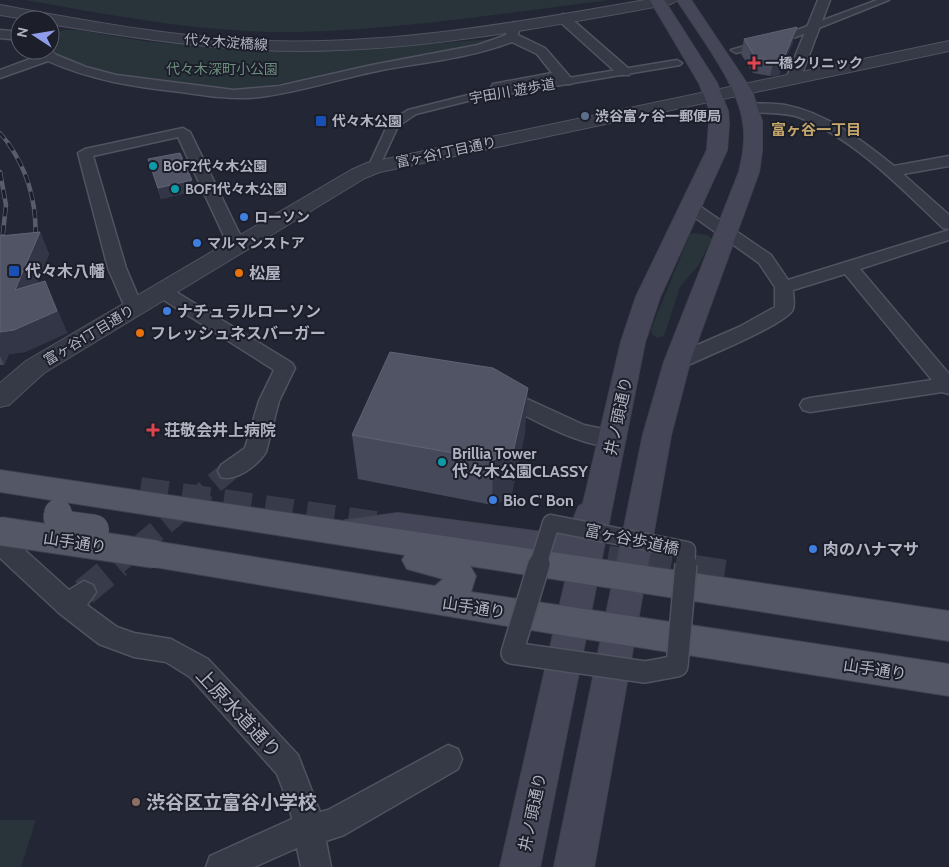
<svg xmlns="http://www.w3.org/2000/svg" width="949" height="867" font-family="Cabin,'Noto Sans JP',sans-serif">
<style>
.green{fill:#283439}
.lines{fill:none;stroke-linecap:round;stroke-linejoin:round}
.minor-tunnel-far1{stroke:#383b4a;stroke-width:21;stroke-dasharray:21 11;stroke-linecap:butt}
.minor-tunnel{stroke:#383b4a;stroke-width:28;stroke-dasharray:28 14;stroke-linecap:butt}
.motorway-tunnel-far1{stroke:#383b4a;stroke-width:28;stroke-dasharray:28 14;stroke-linecap:butt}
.motorway-tunnel{stroke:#383b4a;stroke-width:36;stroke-dasharray:36 18;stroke-linecap:butt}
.pedestrian-casing{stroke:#515360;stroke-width:3}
.minor-casing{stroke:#515360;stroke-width:3}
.tertiary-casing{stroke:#515360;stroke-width:2}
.secondary-casing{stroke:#40424f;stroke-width:2}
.primary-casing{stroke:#40424f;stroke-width:2}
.pedestrian{fill:#363946;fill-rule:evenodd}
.minor{fill:#363946;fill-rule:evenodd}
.tertiary{fill:#363946;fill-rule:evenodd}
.secondary{fill:#454758;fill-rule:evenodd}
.primary{fill:#545766;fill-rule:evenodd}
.rail-far1-casing{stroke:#595c6c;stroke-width:4}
.rail-casing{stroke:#595c6c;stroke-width:4.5}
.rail-far1{stroke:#1c1e2a;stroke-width:2.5;stroke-dasharray:7;stroke-linecap:butt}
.rail{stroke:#1c1e2a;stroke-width:3;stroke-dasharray:9;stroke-linecap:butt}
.pedestrian-bridge-far1-casing{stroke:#515360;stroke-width:19;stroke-linecap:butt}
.pedestrian-bridge-casing{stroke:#515360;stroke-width:24;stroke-linecap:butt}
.primary-bridge-casing{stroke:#40424f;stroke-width:30;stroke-linecap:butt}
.pedestrian-bridge-far1{stroke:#363946;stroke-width:16}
.pedestrian-bridge{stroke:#363946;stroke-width:21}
.primary-bridge{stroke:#545766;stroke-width:28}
.wall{fill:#45495a}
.shaded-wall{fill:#333646}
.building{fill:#515465;stroke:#606374}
.health-dot{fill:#e0444e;stroke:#1c1e2a;stroke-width:2}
.service-dot{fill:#5c6f8a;stroke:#1c1e2a;stroke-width:2}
.transit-dot{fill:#1a4fb4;stroke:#1c1e2a;stroke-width:2}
.culture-dot{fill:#0f9aa8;stroke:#1c1e2a;stroke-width:2}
.shop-dot{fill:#3f7fe0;stroke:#1c1e2a;stroke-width:2}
.food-dot{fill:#e8710a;stroke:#1c1e2a;stroke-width:2}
.education-dot{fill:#8d6e63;stroke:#1c1e2a;stroke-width:2}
.labels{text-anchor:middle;stroke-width:4;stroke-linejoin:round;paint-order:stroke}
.far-street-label{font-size:14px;fill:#b1b3c2;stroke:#1c1e2a}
.far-poi-label{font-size:14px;font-weight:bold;fill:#b1b3c2;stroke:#1c1e2a;text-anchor:start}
.far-park-label{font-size:14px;fill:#6b8f7c;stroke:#1c1e2a}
.far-neighbourhood-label{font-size:15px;font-weight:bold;fill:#c4a769;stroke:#1c1e2a}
.poi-label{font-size:16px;font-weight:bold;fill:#b1b3c2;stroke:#1c1e2a;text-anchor:start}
.street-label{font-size:16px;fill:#b1b3c2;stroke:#1c1e2a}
.near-street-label{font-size:19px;fill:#b1b3c2;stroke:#1c1e2a}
.near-poi-label{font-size:19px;font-weight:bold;fill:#b1b3c2;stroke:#1c1e2a;text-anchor:start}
</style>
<rect width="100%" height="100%" fill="#232635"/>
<path class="green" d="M 25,0 L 610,0 C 507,13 404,29 300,32 C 208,34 115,16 25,0 Z
M 63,30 L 79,30 L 143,41 L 240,50 L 376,48 L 492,39 L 491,42 L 444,55 L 389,61 L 313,78 L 243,90 L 180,85 L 101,73 L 82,67 L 50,50 C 50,38 53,35 63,30 Z
M 695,233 L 707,235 L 712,239 L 698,266 L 680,287 L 664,336 L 657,338 L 652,334 L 651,329 L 690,234 Z
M 0,820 L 36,820 L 21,867 L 0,867 Z"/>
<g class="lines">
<path class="minor-tunnel-far1" d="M 116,565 L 229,471"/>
<path class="minor-tunnel" d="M 84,592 L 118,564"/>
<path class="motorway-tunnel-far1" d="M 140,491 L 382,526
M 566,553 L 643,565"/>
<path class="motorway-tunnel" d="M 635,564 L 740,580"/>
<defs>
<path id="pedestrian" d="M 877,0 L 889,0 L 796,37 L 736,53 L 731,50 L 789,33 Z
M 677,60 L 682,63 L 680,65 L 472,100 L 416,114 L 398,126 L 380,165 L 376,166 L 370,163 L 389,122 L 408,110 L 472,94 Z"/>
<path id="minor" d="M 818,0 L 830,0 L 800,79 L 793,83 L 788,82 L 786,79 Z
M 563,14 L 567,15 L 629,69 L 631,72 L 629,75 L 619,75 L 559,21 L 557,18 Z
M 514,22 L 520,26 L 518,35 L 545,48 L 571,78 L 573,81 L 571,84 L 561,84 L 558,80 L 498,91 L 493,90 L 491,87 L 493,84 L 552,73 L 537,54 L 512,42 C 470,58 426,62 382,70 C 341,78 301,92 260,97 C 233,100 207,96 181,92 C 135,87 90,80 48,61 L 0,78 L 0,70 L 49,52 L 86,67 L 116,75 L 234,90 L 279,86 L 372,65 L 478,45 L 506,35 L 508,26 Z
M 0,30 L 20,32 L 20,40 L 0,38 Z
M 750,103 C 761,104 773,103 785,105 C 826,113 862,140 894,166 L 949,156 L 949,166 L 903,174 L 949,215 L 949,229 L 943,228 C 901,188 856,140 801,118 C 783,111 764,115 745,110 L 743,107 Z
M 183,128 L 190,132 L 239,233 L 252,243 L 250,247 L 238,247 L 224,236 L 178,137 L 93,156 L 126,268 L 143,308 L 141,312 L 127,312 L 108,268 L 78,153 L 85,149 Z
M 689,201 L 695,203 L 771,255 L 788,280 L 949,230 L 949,240 L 860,269 L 949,374 L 949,394 L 942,392 L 810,412 L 803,410 L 800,405 L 803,400 L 810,398 L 932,380 L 845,274 L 793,290 C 793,296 795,304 793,309 C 788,324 702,358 684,367 L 677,369 L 670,367 L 667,362 L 670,357 L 739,327 L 775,307 L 775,287 L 759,263 L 683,209 L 681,206 Z
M 162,285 L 168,287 L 292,363 L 295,368 L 279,401 L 266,452 C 258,465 236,482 221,477 L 218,471 L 221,465 L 245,448 L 259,401 L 274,370 L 156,295 L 153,291 L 156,287 Z
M 501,387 L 584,425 L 622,433 L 625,439 L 622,445 C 590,454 523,414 494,399 L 491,394 L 494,389 Z
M 0,538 L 17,543 L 69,590 L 84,581 L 93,585 L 96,592 L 87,605 L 117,627 L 134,633 L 171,639 L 208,659 L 298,755 L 320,812 L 328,810 L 448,745 L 458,749 L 462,759 L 458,769 L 344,835 L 326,841 L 331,867 L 301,867 L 297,848 L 254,867 L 206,867 L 210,856 L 292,819 L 289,805 L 277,774 L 190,677 L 166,662 L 134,657 L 99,644 L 59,613 L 0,558 Z"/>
<path id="tertiary" d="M 645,0 L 678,0 L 671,4 C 549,26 426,51 302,51 C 217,51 134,38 50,24 L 50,20 L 30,20 L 0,15 L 0,5 C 88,21 177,38 266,41 C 394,45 520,22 645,0 Z
M 949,41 L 949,51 L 380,172 L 365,178 L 44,373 L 9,405 L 0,407 L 0,383 L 26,361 L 351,170 L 367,163 Z
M 50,48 L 57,56 L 55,60 C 45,62 39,58 34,50 Z"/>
<path id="secondary" d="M 650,0 L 664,0 L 717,83 L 728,111 L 729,124 L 727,150 L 660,297 L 645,342 L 540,867 L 500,867 L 571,556 L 557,560 L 398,537 L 346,544 L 335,541 L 331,532 L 335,523 L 346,520 L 398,513 L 557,534 C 572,531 573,517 579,506 L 583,504 L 621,342 L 636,297 L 707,150 L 710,111 L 699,83 Z
M 677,0 L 691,0 L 752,91 L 762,121 L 762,151 L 759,172 L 690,362 L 671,435 L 594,867 L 554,867 L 643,435 L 664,362 L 739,172 C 743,155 746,139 743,122 C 738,84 698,33 677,0 Z"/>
<path id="primary" d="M 0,470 L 949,611 L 949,641 L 470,566 L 476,576 L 471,592 L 949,664 L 949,696 L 573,637 L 154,567 L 143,563 L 138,554 L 143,545 L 154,541 L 435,586 L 443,579 L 407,569 L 402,560 L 405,555 L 0,492 Z"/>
</defs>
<use href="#pedestrian" class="pedestrian-casing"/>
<use href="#minor" class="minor-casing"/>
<use href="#tertiary" class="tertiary-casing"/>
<use href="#secondary" class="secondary-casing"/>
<use href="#primary" class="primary-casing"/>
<use href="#pedestrian" class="pedestrian"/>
<use href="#minor" class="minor"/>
<use href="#tertiary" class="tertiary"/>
<use href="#secondary" class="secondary"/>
<use href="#primary" class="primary"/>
<defs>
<path id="rail-far1" d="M 0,133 L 9,144"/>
<path id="rail" d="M 8,143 C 30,174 38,208 35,246
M 0,172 L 6,205 L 0,260"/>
</defs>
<use href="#rail-far1" class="rail-far1-casing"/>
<use href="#rail" class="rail-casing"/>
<use href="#rail-far1" class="rail-far1"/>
<use href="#rail" class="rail"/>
<defs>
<path id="pedestrian-bridge-far1" d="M 538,565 L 551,523 L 687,550 L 686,565"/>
<path id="pedestrian-bridge" d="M 539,564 L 512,653 L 645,672 L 677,666 L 686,564"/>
<path id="primary-bridge" d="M 58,513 L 58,518 L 65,525 L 95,529
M 0,531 L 154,554"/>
</defs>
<use href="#pedestrian-bridge-far1" class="pedestrian-bridge-far1-casing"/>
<use href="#pedestrian-bridge" class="pedestrian-bridge-casing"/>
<use href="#primary-bridge" class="primary-bridge-casing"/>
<use href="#pedestrian-bridge-far1" class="pedestrian-bridge-far1"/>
<use href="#pedestrian-bridge" class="pedestrian-bridge"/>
<use href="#primary-bridge" class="primary-bridge"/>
</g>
<path class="wall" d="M 744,39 L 793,42 L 779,75 L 770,76 L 753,73 L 741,54 Z
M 148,159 L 195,191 L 161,199 Z
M 40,232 L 49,254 L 37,283 L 54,302 L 67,333 L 25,352 L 9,354 L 4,365 L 0,365 L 0,236 Z
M 525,433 L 511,497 L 492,505 L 358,479 L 352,435 Z"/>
<path class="shaded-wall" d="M 797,27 L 793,42 L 779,75 L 770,76 L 774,61 Z
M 192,180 L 195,191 L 161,199 L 158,188 Z
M 40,232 L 49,254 L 25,312 L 15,290 Z
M 45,281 L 67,333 L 25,352 L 9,354 L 4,365 L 0,356 L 0,332 Z
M 528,388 L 525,433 L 511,497 L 492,505 L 493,460 Z"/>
<path class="building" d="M 797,27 L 783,60 L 774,61 L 756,58 L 744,39 Z
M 180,153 L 192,180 L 158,188 L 148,159 Z
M 40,232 L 15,290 L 45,281 L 57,311 L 14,330 L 0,332 L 0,236 Z
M 390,352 L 493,368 L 528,388 L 513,452 L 493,460 L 352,435 Z"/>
<g class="health-dot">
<path d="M751.5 55.5h5v5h5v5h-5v5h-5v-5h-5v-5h5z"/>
<path d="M150.5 422.5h5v5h5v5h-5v5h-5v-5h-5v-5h5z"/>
</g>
<circle class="service-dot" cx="585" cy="116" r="5"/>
<g class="transit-dot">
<rect x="315" y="115" width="12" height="12" rx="2.5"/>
<rect x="8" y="265" width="12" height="12" rx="2.5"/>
</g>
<g class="culture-dot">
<circle cx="153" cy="166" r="5"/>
<circle cx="175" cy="189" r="5"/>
<circle cx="442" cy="462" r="5"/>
</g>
<g class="shop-dot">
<circle cx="244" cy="217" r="5"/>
<circle cx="197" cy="243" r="5"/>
<circle cx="167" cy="311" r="5"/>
<circle cx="493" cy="500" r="5"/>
<circle cx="813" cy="549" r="5"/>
</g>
<g class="food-dot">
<circle cx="239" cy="273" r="5"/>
<circle cx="140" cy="333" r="5"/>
</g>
<circle class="education-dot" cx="136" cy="802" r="5"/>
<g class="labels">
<g class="far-street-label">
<text transform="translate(226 42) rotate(4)" y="5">代々木淀橋線</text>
<text transform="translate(512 91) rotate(-10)" y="5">宇田川 遊歩道</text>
<text transform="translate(446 152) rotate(-12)" y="5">富ヶ谷1丁目通り</text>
<text transform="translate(89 335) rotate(-31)" y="5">富ヶ谷1丁目通り</text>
</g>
<g class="far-poi-label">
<text x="765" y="68">一橋クリニック</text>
<text x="595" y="121">渋谷富ヶ谷一郵便局</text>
<text x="332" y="126">代々木公園</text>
<text x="163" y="171">BOF2代々木公園</text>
<text x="185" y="194">BOF1代々木公園</text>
<text x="254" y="222">ローソン</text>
<text x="207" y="248">マルマンストア</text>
</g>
<g class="far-park-label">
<text x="222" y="74">代々木深町小公園</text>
</g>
<g class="far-neighbourhood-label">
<text x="816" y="135">富ヶ谷一丁目</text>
</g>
<g class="poi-label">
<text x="25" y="277">代々木八幡</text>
<text x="249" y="279">松屋</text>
<text x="177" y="317">ナチュラルローソン</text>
<text x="150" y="339">フレッシュネスバーガー</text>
<text x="164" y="436">荘敬会井上病院</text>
<text x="452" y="459">Brillia Tower<tspan x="452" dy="18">代々木公園CLASSY</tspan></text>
<text x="503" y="506">Bio C' Bon</text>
<text x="823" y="555">肉のハナマサ</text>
</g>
<g class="street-label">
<text transform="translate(618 416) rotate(-78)" y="6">井ノ頭通り</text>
<text transform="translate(632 539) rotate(12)" y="6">富ヶ谷歩道橋</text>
<text transform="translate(75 542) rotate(9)" y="6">山手通り</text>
<text transform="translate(474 607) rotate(9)" y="6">山手通り</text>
<text transform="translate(875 669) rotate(9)" y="6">山手通り</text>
<text transform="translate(532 812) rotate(-78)" y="6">井ノ頭通り</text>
</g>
<g class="near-street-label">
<text transform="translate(239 713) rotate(47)" y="7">上原水道通り</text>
</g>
<g class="near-poi-label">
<text x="146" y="809">渋谷区立富谷小学校</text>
</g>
</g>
<g transform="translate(35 35) rotate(282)"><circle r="24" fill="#1c1e2a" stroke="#585a67"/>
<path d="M0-4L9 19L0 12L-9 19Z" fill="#8f9ce9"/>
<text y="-8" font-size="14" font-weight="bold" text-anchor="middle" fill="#b1b3c2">N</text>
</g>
</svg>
